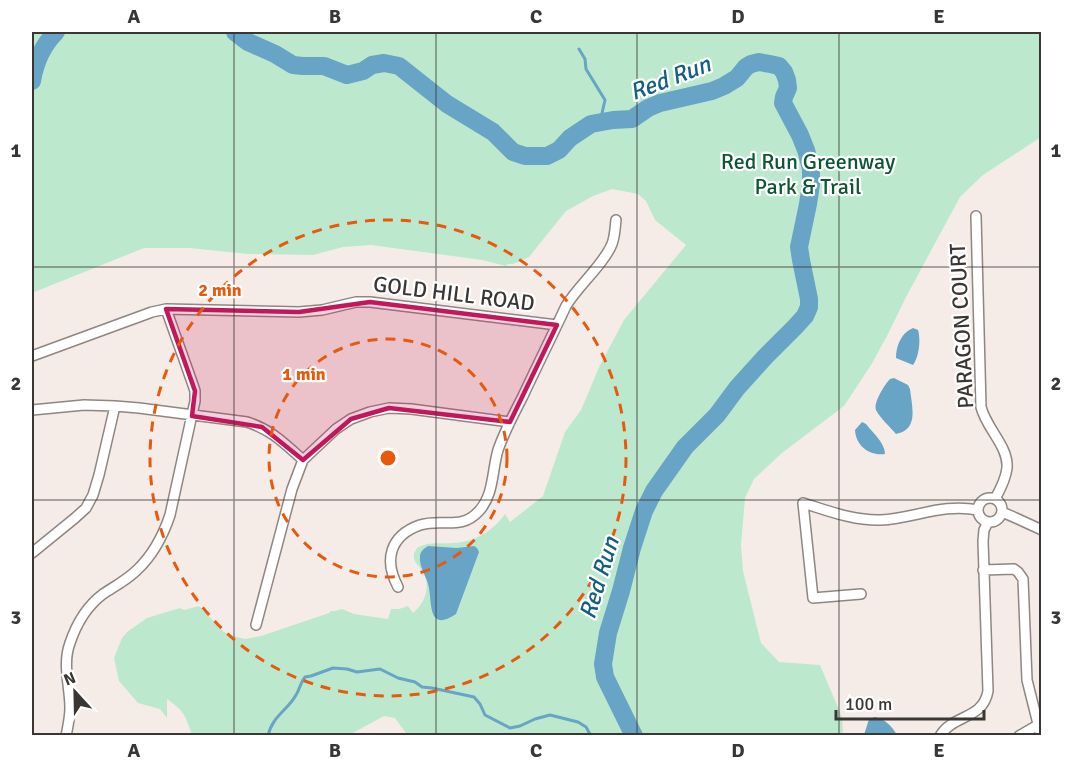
<svg xmlns="http://www.w3.org/2000/svg" width="1073" height="767" font-family="Signika,sans-serif">
<style>
.green{fill:#bce9cd}
.water{fill:#67a4c6}
.lines{fill:none;stroke-linecap:round;stroke-linejoin:round}
.stream{stroke:#67a4c6;stroke-width:3}
.river{stroke:#67a4c6;stroke-width:18}
.minor-casing{stroke:#8e8681;stroke-width:12}
.minor{stroke:#fff;stroke-width:9}
.marked{fill:#c2185b;fill-opacity:0.2;stroke:#c2185b;stroke-width:4.5;stroke-linejoin:round}
.grid{fill:none;stroke:#3a3634;stroke-width:1.5;stroke-opacity:0.55}
.ring{fill:none;stroke:#e8590c;stroke-width:3;stroke-dasharray:10 8}
.labels{text-anchor:middle;stroke-width:4.5;stroke-linejoin:round;paint-order:stroke}
.park-label{font-size:22px;fill:#0d5634;stroke:#fff}
.street-label{font-size:22px;fill:#3a3634;stroke:#fff}
.water-label{font-size:24px;font-style:italic;fill:#145f81;stroke:#fff}
.centre{fill:#e8590c;stroke:#fff;stroke-width:3}
.ring-label{font-size:18px;text-anchor:middle;font-weight:bold;fill:#e8590c;stroke:#fff;stroke-width:4.5;stroke-linejoin:round;paint-order:stroke}
.neatline{fill:none;stroke:#3a3634;stroke-width:2}
.grid-label{font-size:20px;text-anchor:middle;font-weight:bold;fill:#3a3634}
</style>
<rect width="100%" height="100%" fill="#f5ece7"/>
<path class="green" d="M 32,32 L 1040,32 L 1041,37 L 1041,137 L 983,175 L 960,197 L 906,297 L 887,336 L 871,365 L 844,406 L 782,453 L 754,479 L 745,498 L 741,545 L 743,571 L 761,643 L 779,662 L 820,665 L 842,717 L 843,735 L 408,736 L 395,718 L 384,716 L 349,735 L 192,735 C 185,715 185,712 167,699 L 167,718 L 160,709 L 138,703 L 119,681 L 114,658 L 122,638 L 127,632 L 147,618 L 180,608 L 184,610 L 199,606 L 224,632 L 230,635 L 245,639 L 261,636 L 329,613 L 331,611 L 335,611 L 342,609 L 354,614 L 388,619 L 391,609 L 399,609 L 408,606 L 413,613 C 426,602 432,584 421,569 C 418,565 414,562 414,557 C 413,553 415,552 417,548 C 428,541 440,544 453,543 C 475,542 493,531 505,514 L 510,522 L 543,496 L 565,432 L 581,410 L 600,365 L 624,320 L 686,245 L 655,220 L 646,201 L 638,194 L 612,189 L 593,196 L 566,211 L 529,257 L 513,264 L 508,264 L 506,266 L 482,260 L 371,245 L 343,247 L 313,255 L 248,254 L 189,248 L 144,248 L 32,293 Z"/>
<path class="water" d="M 913,328 L 918,330 C 921,340 919,357 913,365 L 896,358 C 896,346 901,333 913,328 Z
M 894,378 L 908,385 L 910,389 C 912,407 919,430 896,434 C 891,428 879,417 876,410 C 873,403 885,384 890,379 Z
M 862,422 L 866,424 C 873,433 885,443 885,454 C 869,456 856,446 855,430 Z
M 428,546 L 457,548 L 474,546 L 477,548 L 479,552 L 456,614 C 426,634 433,600 428,584 C 426,576 419,566 420,557 C 420,552 423,549 428,546 Z
M 875,717 C 885,719 892,726 897,735 L 864,735 L 869,719 Z"/>
<g class="lines">
<path class="stream" d="M 36,32 L 41,32
M 49,32 L 53,35
M 579,49 L 585,59 L 586,69 L 605,100 L 600,122
M 268,736 C 272,716 288,710 296,695 C 300,689 300,683 305,677 L 311,676 L 333,668 L 347,669 L 357,672 L 380,669 L 398,678 L 415,682 L 422,687 L 432,688 L 474,697 L 480,704 L 485,715 L 510,728 L 520,726 L 535,719 L 550,715 L 578,722 L 586,727 L 591,736"/>
<path class="river" d="M 235,32 L 248,42 L 275,54 L 293,65 L 303,66 L 324,66 L 347,75 L 363,71 L 372,65 L 384,63 L 399,66 L 447,104 L 493,132 L 513,152 L 525,156 L 547,156 L 559,150 L 570,138 L 591,124 L 613,120 L 632,119 L 648,108 L 660,103 L 712,91 L 724,86 L 737,78 L 746,67 L 751,64 L 759,62 L 770,64 L 779,66 L 784,72 L 787,80 L 788,88 L 784,97 L 783,103 L 800,135 L 806,150 L 811,169 L 811,184 L 808,204 L 799,247 L 801,260 L 809,299 L 809,307 L 805,316 L 795,327 L 765,357 L 737,388 L 717,415 L 685,447 L 654,491 L 644,511 L 632,548 L 621,591 L 608,633 L 603,664 L 605,677 L 634,736
M 32,81 C 35,63 43,45 56,32"/>
<defs>
<path id="minor" d="M 976,216 L 981,407 C 986,428 1009,447 1007,468 C 1006,478 1000,490 995,499
M 32,356 L 152,312 L 166,309 L 299,312 L 322,310 L 356,302 L 370,302 L 557,325
M 32,410 L 84,405 L 115,406 L 139,408 L 247,422 C 272,430 284,443 303,460
M978 510a12 12 0 1 1 24 0a12 12 0 1 1-24 0Z
M 1002,512 L 1018,519 L 1042,530
M 32,553 L 75,518 L 86,508 L 93,495 L 99,475 L 115,406
M 983,570 L 1014,569 L 1018,572 L 1023,579 L 1027,680 L 1041,736
M 398,587 C 384,561 389,536 420,525 C 442,518 461,531 479,511 C 494,495 492,470 498,450 C 504,432 514,414 523,396 C 537,366 552,336 566,306 C 578,286 604,264 612,244 C 615,236 615,228 616,220
M 861,594 L 813,598 L 803,503 C 829,511 854,521 881,520 C 915,518 943,503 978,510
M 256,625 L 292,489 L 303,460 L 336,429 L 351,419 L 370,412 L 389,408 L 411,409 L 510,422
M 66,736 C 68,726 70,717 70,708 C 70,687 62,664 70,643 C 76,625 87,606 103,594 C 115,586 127,580 137,570 C 154,554 163,536 170,515 L 195,401 L 195,391 L 192,382 L 166,309
M 940,736 C 953,714 983,720 988,691 L 983,541 L 984,530 L 988,522
M 1019,736 L 1038,725"/>
</defs>
<use href="#minor" class="minor-casing"/>
<use href="#minor" class="minor"/>
</g>
<path class="marked" d="M 370,302 L 557,325 L 510,422 L 389,408 L 351,419 L 303,460 L 262,427 L 192,416 L 195,391 L 166,309 L 299,312 Z"/>
<path class="grid" d="M 234,32 L 234,736M 436,32 L 436,736M 637,32 L 637,736M 839,32 L 839,736M 32,267 L 1042,267M 32,500 L 1042,500"/>
<g class="ring">
<circle cx="388" cy="458" r="119"/>
<circle cx="388" cy="458" r="238"/>
</g>
<g class="labels">
<g class="park-label">
<text x="808" y="169">Red Run Greenway<tspan x="808" dy="25">Park &amp; Trail</tspan></text>
</g>
<g class="street-label">
<text transform="translate(454 293) rotate(7)" y="8">GOLD HILL ROAD</text>
<text transform="translate(961 326) rotate(-93)" y="8">PARAGON COURT</text>
</g>
<g class="water-label">
<text transform="translate(670 78) rotate(-21)" y="8">Red Run</text>
<text transform="translate(599 578) rotate(-73)" y="8">Red Run</text>
</g>
</g>
<circle cx="388" cy="458" r="9" class="centre"/>
<g class="ring-label">
<text x="220" y="296">2 min</text>
<text x="304" y="380">1 min</text>
</g>
<rect width="1073" height="767" fill="none" stroke="#ffffff" stroke-width="66"/>
<g transform="translate(75 692) rotate(338)" stroke="#ffffff" stroke-width="4.5" paint-order="stroke">
<path d="M0-4.5L10 22L0 15L-10 22Z" fill="#3a3634"/>
<text y="-9" font-size="16" font-weight="bold" text-anchor="middle" fill="#3a3634">N</text>
</g>
<path d="M836 710v9h148v-9" fill="none" stroke="#3a3634" stroke-width="3"/>
<text x="845" y="710" font-size="18" fill="#3a3634" stroke="#ffffff" stroke-width="4.5" paint-order="stroke">100 m</text>
<rect x="33" y="33" width="1007" height="701" class="neatline"/>
<g class="grid-label">
<text x="134" y="23">A</text>
<text x="335" y="23">B</text>
<text x="536" y="23">C</text>
<text x="738" y="23">D</text>
<text x="939" y="23">E</text>
<text x="16" y="157">1</text>
<text x="1056" y="157">1</text>
<text x="16" y="390">2</text>
<text x="1056" y="390">2</text>
<text x="16" y="624">3</text>
<text x="1056" y="624">3</text>
<text x="134" y="757">A</text>
<text x="335" y="757">B</text>
<text x="536" y="757">C</text>
<text x="738" y="757">D</text>
<text x="939" y="757">E</text>
</g>
</svg>
